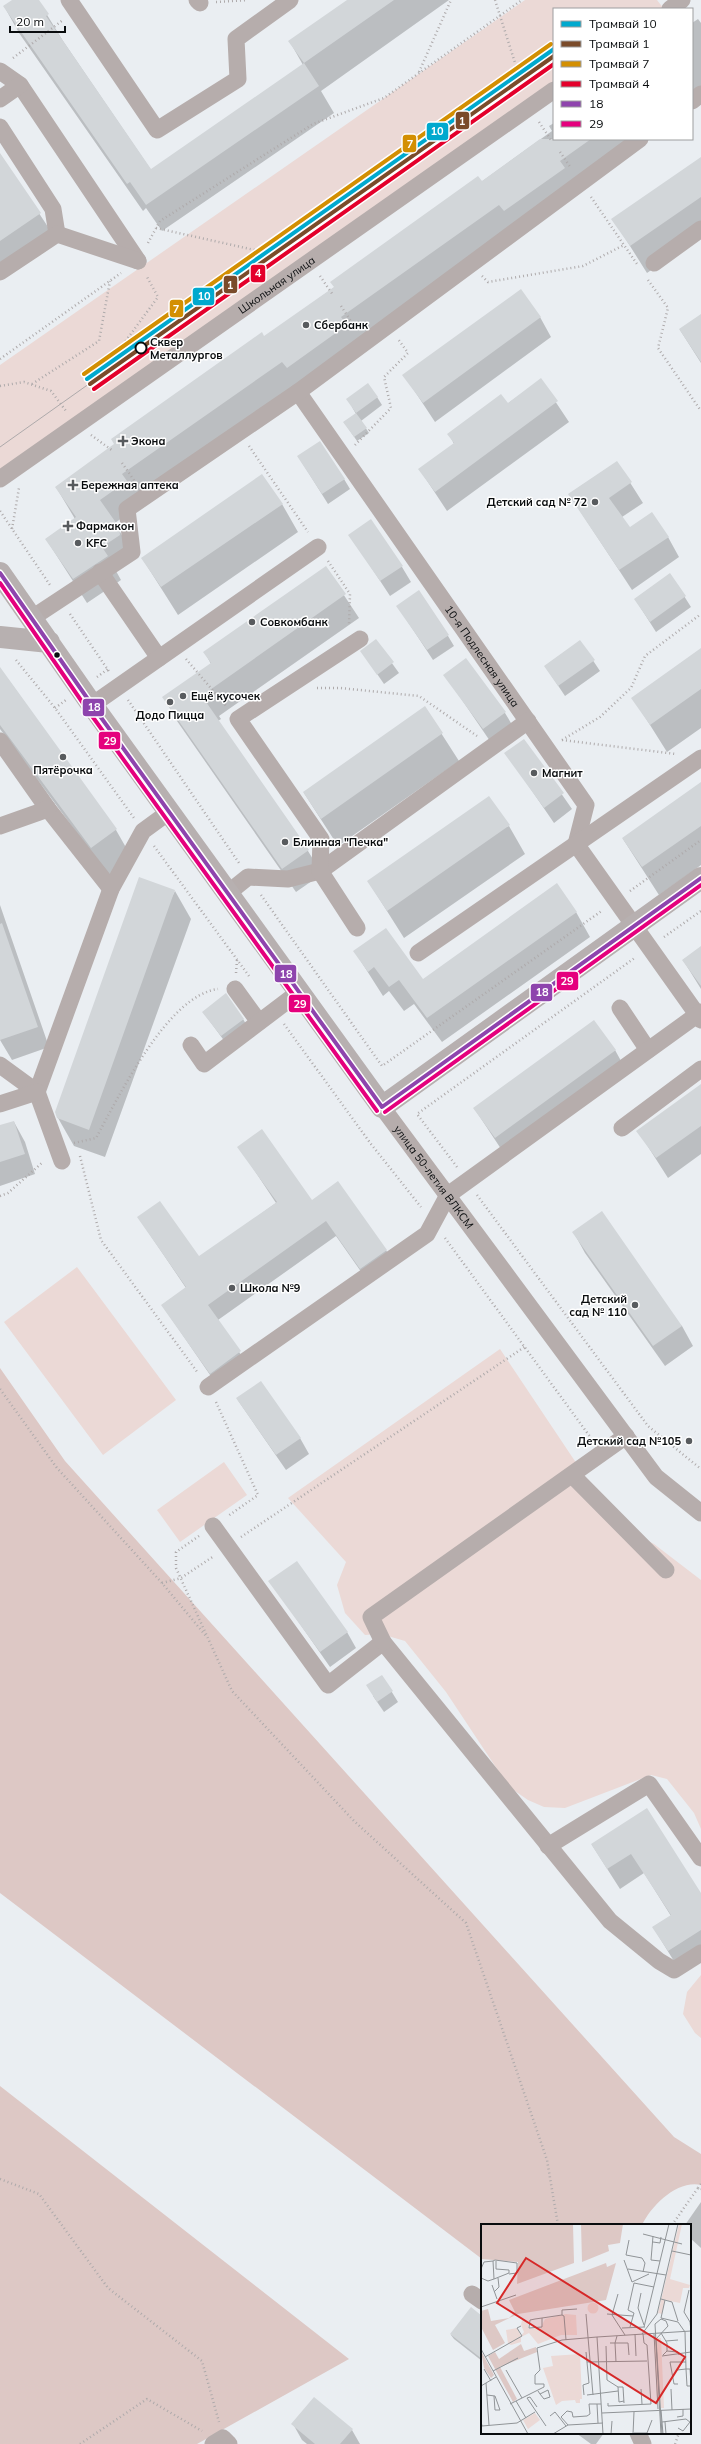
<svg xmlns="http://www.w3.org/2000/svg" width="701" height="2444" font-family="Mulish,sans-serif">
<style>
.green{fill:#ebd9d6}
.forest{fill:#ddc8c5}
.shadow{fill:#0003}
.building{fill:#d2d6d9}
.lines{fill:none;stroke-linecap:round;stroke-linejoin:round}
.path{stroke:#aeaaab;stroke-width:2.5;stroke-dasharray:1 3;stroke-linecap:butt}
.minor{stroke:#b6adac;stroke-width:17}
.major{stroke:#b7b0b0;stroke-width:22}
.tram{stroke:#aeaaab;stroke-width:1}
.bus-1-casing{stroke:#fff;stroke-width:7}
.bus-2-casing{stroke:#fff;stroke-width:7}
.bus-1{stroke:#8e44ad;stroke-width:4}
.bus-2{stroke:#e5007d;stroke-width:4}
.tram-1-casing{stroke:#fff;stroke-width:7}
.tram-2-casing{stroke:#fff;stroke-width:7}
.tram-3-casing{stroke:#fff;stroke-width:7}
.tram-4-casing{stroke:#fff;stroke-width:7}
.tram-1{stroke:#00a9ce;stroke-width:4}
.tram-2{stroke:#7a4b2a;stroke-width:4}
.tram-3{stroke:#d38f02;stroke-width:4}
.tram-4{stroke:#e4002b;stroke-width:4}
.poi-dot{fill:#585b5e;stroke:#fff;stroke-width:1.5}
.stop-dot{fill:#fff;stroke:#090c0e;stroke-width:2}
.bus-dot{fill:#090c0e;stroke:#fff;stroke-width:1.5}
.labels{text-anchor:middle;stroke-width:3;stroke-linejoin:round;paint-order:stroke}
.street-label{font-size:11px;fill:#090c0e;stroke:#fff}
.poi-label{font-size:11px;font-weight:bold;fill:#090c0e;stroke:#fff;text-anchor:start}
.stop-label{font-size:11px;font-weight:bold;fill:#090c0e;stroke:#fff;text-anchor:start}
.inset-road{fill:none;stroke:#909497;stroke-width:1}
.view{fill:#d62828;fill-opacity:0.15;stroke:#d62828;stroke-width:2}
.inset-edge{fill:none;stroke:#090c0e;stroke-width:2}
.line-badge{stroke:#fff;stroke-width:1.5}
.badge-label{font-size:11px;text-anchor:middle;font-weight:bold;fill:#fff}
</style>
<rect width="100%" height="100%" fill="#eaeef2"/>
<path class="green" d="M 525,0 L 657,0 L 664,9 L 554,9 L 554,85 L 0,470 L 0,365 Z
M 77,1267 L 176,1400 L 103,1455 L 4,1322 Z
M 500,1349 L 617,1524 L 654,1544 L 701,1580 L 701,1829 L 694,1813 L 667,1779 L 651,1775 L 565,1808 L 544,1807 L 528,1800 L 509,1787 L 446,1692 L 405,1641 L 381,1634 L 365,1635 L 345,1613 L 337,1585 L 346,1562 L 288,1498 Z
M 224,1462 L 247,1495 L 180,1542 L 157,1510 Z
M 701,1975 L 701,2038 L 695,2033 L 683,2014 L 687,1992 Z"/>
<path class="forest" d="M 0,1368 L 65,1461 L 674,2137 L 701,2154 L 701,2185 C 677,2180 652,2205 642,2225 L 482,2225 L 482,2259 L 0,1893 Z
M 0,2086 L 349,2359 L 197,2444 L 0,2444 Z"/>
<path class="shadow" d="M 14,0 L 38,0 L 63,41 L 151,170 L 303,65 L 290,42 L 349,0 L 449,0 L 321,91 L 334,113 L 162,231 L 146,208 L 143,211 L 19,33 L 4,6 Z
M 698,19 L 701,23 L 701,93 L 692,100 L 692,23 Z
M 554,123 L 554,139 L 638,139 L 115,523 L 132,553 L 116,571 L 121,580 L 87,603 L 46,539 L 75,519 L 56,487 L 552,131 L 549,126 Z
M 0,154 L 52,233 L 0,269 Z
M 701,158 L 701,236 L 647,273 L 613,219 Z
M 701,316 L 701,363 L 680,330 Z
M 540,317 L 551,337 L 435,422 L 404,375 Z
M 541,380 L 569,422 L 447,511 L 420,470 L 454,444 L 449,434 L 507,404 Z
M 377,397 L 382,405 L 361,421 L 369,433 L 357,441 L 344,422 L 356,414 L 352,407 Z
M 298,456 L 344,479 L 350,489 L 328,504 Z
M 617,462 L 643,503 L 622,517 L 630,529 L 668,537 L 679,557 L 632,590 L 569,494 Z
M 282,504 L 298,532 L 178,615 L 142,558 Z
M 350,535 L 402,567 L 411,582 L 390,596 Z
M 326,568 L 359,618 L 219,716 L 221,719 L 218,721 L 308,851 L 322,874 L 296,892 L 177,721 L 164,698 L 211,664 L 205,653 Z
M 670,574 L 691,607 L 656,632 L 635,599 Z
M 404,616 L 448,636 L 454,646 L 433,660 Z
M 376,641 L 399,673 L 384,684 L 362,652 Z
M 580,641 L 600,671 L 565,696 L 545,666 Z
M 701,649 L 701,728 L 667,752 L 633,698 Z
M 445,675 L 505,713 L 514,728 L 492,744 Z
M 8,679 L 116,830 L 132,858 L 108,875 L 0,729 L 0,685 Z
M 425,708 L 459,761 L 338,846 L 304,793 Z
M 524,740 L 572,809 L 554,823 L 506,753 Z
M 701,783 L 701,865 L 659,895 L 623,839 Z
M 509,826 L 525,854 L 404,938 L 368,881 Z
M 175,891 L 191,919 L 105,1157 L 74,1146 L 58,1118 Z
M 0,905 L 49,1047 L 12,1060 L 0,1040 Z
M 576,912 L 590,937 L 442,1042 L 414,1004 L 404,1011 L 389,991 L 383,996 L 355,952 L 422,980 Z
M 701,947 L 701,989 L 683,960 Z
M 203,1012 L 243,1019 L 249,1029 L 228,1046 Z
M 615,1050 L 626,1070 L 507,1158 L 474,1108 Z
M 701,1086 L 701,1154 L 668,1178 L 638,1131 Z
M 14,1122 L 25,1142 L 35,1174 L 0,1186 L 0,1126 Z
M 239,1147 L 311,1202 L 386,1250 L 395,1266 L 369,1283 L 336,1236 L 218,1320 L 249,1367 L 219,1388 L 162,1305 L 186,1288 L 138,1217 L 199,1258 L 276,1203 Z
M 574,1233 L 682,1326 L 693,1346 L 665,1366 L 585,1253 Z
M 237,1399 L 300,1438 L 309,1454 L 286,1470 Z
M 270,1581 L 347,1632 L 356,1648 L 330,1667 Z
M 382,1676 L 398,1702 L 384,1712 L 373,1696 Z
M 646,1810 L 701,1895 L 701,1957 L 680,1971 L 653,1927 L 671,1916 L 644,1873 L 620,1889 L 592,1845 Z
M 701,2202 L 701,2248 L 690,2238 L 690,2225 L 685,2225 Z
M 482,2317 L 482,2361 L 454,2339 L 451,2335 Z
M 293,2424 L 352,2430 L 360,2444 L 307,2444 L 302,2440 Z
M 576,2433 L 604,2433 L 596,2444 L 591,2444 Z"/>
<path class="building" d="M 12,0 L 39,0 L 49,14 L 46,16 L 151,169 L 304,63 L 319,86 L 146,205 L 130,182 L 127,184 L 3,6 Z
M 347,0 L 394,0 L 304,63 L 288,41 Z
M 540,139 L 591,139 L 560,161 L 565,168 L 504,211 L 499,205 L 341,317 L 347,325 L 287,368 L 282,362 L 122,474 L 127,481 L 100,500 L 119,527 L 120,535 L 102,547 L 108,556 L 73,579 L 45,539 L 76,517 L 55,487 L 114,444 L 111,439 L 262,332 L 264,336 L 334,287 L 330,282 L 478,176 L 482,181 Z
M 0,153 L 41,213 L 0,241 Z
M 701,157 L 701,197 L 630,246 L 611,219 Z
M 521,289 L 541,317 L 423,403 L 402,375 Z
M 701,314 L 701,362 L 679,329 Z
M 541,378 L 558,401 L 435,492 L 418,469 L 454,443 L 447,434 L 501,394 L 508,403 Z
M 368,383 L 378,397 L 356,413 L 346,399 Z
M 356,413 L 367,428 L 354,437 L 343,422 Z
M 320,441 L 345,479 L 322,494 L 297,456 Z
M 617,461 L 632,482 L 609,498 L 630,527 L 652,512 L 669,537 L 619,570 L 568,494 Z
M 262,474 L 283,504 L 161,587 L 141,558 Z
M 371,519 L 403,566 L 380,581 L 348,535 Z
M 326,566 L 346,594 L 207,692 L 208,695 L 204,699 L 309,850 L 282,869 L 162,697 L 211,663 L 203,652 Z
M 670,573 L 686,596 L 650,622 L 634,599 Z
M 419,590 L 449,635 L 427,650 L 396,606 Z
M 376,639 L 394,662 L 377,675 L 360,651 Z
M 580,640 L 595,660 L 558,686 L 544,666 Z
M 701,648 L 701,689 L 650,725 L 631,698 Z
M 466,658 L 506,712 L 483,729 L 443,675 Z
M 0,667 L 117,829 L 91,848 L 0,725 Z
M 425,706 L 443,733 L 321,819 L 303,792 Z
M 524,739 L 564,793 L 544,808 L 504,753 Z
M 701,782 L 701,826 L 642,867 L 622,838 Z
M 489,796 L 510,825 L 387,911 L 367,881 Z
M 139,877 L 175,890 L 89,1130 L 57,1118 L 55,1112 Z
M 557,883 L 577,912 L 427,1018 L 399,980 L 389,987 L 374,967 L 368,972 L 353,951 L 386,928 L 423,979 Z
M 2,923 L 38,1027 L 0,1040 L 0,924 Z
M 701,946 L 701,986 L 682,960 Z
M 226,993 L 244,1019 L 221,1036 L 202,1012 Z
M 594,1020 L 616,1050 L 495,1138 L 473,1108 Z
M 701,1084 L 701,1126 L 656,1158 L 636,1131 Z
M 14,1121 L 25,1154 L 0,1162 L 0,1125 Z
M 262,1129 L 312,1200 L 338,1181 L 387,1250 L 360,1269 L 326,1221 L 208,1305 L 241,1351 L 210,1374 L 161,1305 L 186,1287 L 137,1217 L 160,1201 L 199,1256 L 277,1202 L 237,1147 Z
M 602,1211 L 682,1326 L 653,1346 L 572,1232 Z
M 261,1381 L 301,1438 L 276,1455 L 236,1398 Z
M 297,1561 L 348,1632 L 320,1652 L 268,1581 Z
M 382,1675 L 393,1691 L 377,1702 L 366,1685 Z
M 647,1808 L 701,1893 L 701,1930 L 668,1951 L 652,1927 L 671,1915 L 631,1854 L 607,1869 L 591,1844 Z
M 471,2307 L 482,2316 L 482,2359 L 450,2334 Z
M 314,2397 L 353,2429 L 340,2444 L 315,2444 L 291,2424 Z"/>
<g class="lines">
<path class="path" d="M 495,0 L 524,91
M 216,2 L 247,0
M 13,58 L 63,20
M 419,72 L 451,0
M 539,122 L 551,140
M 560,152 L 571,168
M 591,197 L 637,264
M 156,228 L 286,257
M 148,243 L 160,221 L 313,124 L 384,98 L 522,0
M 320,276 L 333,295
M 482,276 L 488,282 L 583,266 L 624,245
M 648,280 L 668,308 L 658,348 L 701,411
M 341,306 L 356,329
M 116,354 L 158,297 L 146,275
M 0,359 L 121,273
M 32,384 L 99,341 L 110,281
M 0,386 L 24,382 L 51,391 L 66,411
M 91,435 L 113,451
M 355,445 L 391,408 L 384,377 L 408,353 L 398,339
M 249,446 L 308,532
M 122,463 L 136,483
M 0,511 L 50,585
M 12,529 L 19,488
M 328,561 L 350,594 L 349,625
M 70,614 L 110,673
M 186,659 L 227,707
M 16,660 L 55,708 L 134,818
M 97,677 L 108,669
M 317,688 L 340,688 L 419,696 L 477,736
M 128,700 L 239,863
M 55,708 L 66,700
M 562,740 L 600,717 L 631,688 L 645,656 L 701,614
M 562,740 L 676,754
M 154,846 L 249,976
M 630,891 L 701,840
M 261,895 L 382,1066 L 603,910
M 664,937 L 701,911
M 236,973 L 237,960
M 284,1024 L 371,1144 L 421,1207
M 74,1143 L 96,1138 C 119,1096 168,995 218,989
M 80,1156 L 101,1240 L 198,1373
M 457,1167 L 417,1114 L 636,957
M 477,1195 L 648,1426 L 701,1469
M 0,1196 L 8,1193 L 43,1162
M 445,1238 L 591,1438
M 0,1389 L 57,1468 L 162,1583 L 206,1636
M 216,1402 L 258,1495 L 228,1516
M 199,1536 L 176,1552 L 176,1568 L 232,1691 L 354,1821 L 466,1923 L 547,2160 L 558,2225
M 241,1537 L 526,1346
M 162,1583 L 181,1578 L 214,1556
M 0,2179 L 39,2194 L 108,2288 L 202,2361 L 219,2422
M 698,2188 L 701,2184
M 672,2225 L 698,2188 L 701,2189
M 80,2444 L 147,2399 L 202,2431
M 675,2444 L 679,2433"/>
<g class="minor">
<path d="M 69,0 L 157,130 L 238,79 L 236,39 L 290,0"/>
<path d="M 197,0 L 200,3"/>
<path d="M 670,9 L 682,0"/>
<path d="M 0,71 L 20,85 L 138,261"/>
<path d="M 0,99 L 20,85"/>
<path d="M 692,101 L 701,94"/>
<path d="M 0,127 L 53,209 L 57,234"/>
<path d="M 654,263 L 701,229"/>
<path d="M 0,272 L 57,234 L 138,261"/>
<path id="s1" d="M 298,392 L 586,805 L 576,844 L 701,1020"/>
<path id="s2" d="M 0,479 L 554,90"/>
<path d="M 100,572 L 159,658"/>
<path d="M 32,618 L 132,552 L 127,509 L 298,392 L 640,139"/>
<path d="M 92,705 L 318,547"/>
<path d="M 0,741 L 48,809 L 111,889"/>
<path d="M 0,826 L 48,809"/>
<path d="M 228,893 L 248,877 L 288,879 L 320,871 L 528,721"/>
<path d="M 357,928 L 320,871 L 321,839 L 238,719 L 360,639"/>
<path d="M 418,953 L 701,758"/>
<path d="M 235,989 L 259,1022"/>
<path d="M 620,1008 L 648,1050"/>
<path d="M 191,1045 L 204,1064 L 299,992"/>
<path d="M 0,1065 L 37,1092 L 62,1161"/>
<path d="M 37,1092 L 111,889 L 143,831 L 169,812"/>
<path d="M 0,1104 L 37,1092"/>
<path id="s3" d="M 382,1107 L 656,1477 L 701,1513"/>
<path d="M 622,1128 L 701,1069"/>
<path d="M 208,1387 L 427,1234 L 448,1195 L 701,1012"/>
<path d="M 572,1475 L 666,1570"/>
<path d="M 213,1526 L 328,1685 L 383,1642 L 610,1921 L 659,1961 L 674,1970 L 701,1953"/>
<path d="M 383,1642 L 371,1617 L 626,1436"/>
<path d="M 548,1846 L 649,1784 L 701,1858"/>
<path d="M 472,2294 L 482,2301"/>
<path d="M 638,2433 L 643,2444"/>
<path d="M 213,2444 L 223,2438 L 229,2444"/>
</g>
<path class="major" d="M 0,573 L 92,705 L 382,1107 L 701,878
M 0,637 L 49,642"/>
<path class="tram" d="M 0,447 L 141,347"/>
<defs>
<path id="bus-1" d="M 0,573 L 92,705 L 382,1107
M 382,1107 L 701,878"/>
<path id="bus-2" d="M 0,583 L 87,709 L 377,1111
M 385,1112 L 701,885"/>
</defs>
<use href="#bus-1" class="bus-1-casing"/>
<use href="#bus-2" class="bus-2-casing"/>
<use href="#bus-1" class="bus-1"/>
<use href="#bus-2" class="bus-2"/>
<defs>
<path id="tram-1" d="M 87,379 L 554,49"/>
<path id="tram-2" d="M 90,384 L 554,56"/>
<path id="tram-3" d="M 84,374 L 551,44"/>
<path id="tram-4" d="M 94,389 L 554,64"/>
</defs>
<use href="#tram-1" class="tram-1-casing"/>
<use href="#tram-2" class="tram-2-casing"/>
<use href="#tram-3" class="tram-3-casing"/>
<use href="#tram-4" class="tram-4-casing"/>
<use href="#tram-1" class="tram-1"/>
<use href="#tram-2" class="tram-2"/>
<use href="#tram-3" class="tram-3"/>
<use href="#tram-4" class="tram-4"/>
</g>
<g class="poi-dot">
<circle cx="306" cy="325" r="4"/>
<path d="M121 435h4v4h4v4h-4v4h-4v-4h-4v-4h4z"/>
<path d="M71 479h4v4h4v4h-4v4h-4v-4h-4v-4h4z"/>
<circle cx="595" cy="502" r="4"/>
<path d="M66 520h4v4h4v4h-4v4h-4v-4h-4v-4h4z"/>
<circle cx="78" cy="543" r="4"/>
<circle cx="252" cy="622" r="4"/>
<circle cx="183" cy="696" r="4"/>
<circle cx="170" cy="702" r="4"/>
<circle cx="63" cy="757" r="4"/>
<circle cx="534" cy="773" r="4"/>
<circle cx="285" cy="842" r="4"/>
<circle cx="232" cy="1288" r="4"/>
<circle cx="635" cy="1305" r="4"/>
<circle cx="689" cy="1441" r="4"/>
</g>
<circle class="stop-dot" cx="141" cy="348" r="5.5"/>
<circle class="bus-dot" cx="57" cy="655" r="3.5"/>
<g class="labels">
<g class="street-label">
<text dy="4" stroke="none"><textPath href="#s2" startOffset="338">Школьная улица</textPath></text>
<text dy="4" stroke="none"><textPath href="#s1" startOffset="322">10-я Подлесная улица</textPath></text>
<text dy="4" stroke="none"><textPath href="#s3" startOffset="87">улица 50-летия ВЛКСМ</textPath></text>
</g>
<g class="poi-label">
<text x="314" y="329">Сбербанк</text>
<text x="131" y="445">Экона</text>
<text x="81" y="489">Бережная аптека</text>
<text x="587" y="506" text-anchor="end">Детский сад № 72</text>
<text x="76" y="530">Фармакон</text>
<text x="86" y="547">KFC</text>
<text x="260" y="626">Совкомбанк</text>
<text x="191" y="700">Ещё кусочек</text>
<text x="170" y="719" text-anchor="middle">Додо Пицца</text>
<text x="63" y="774" text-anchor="middle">Пятёрочка</text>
<text x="542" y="777">Магнит</text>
<text x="293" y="846">Блинная "Печка"</text>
<text x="240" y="1292">Школа №9</text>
<text x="627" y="1303" text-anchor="end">Детский<tspan x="627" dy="13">сад № 110</tspan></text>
<text x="681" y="1445" text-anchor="end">Детский сад №105</text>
</g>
<g class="stop-label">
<text x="150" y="346">Сквер<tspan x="150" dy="13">Металлургов</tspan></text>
</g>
</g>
<g transform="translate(481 2224)">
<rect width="210" height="210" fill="#eaeef2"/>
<path d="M 198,0 L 201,0 L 189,55 L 209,61 L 208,64 L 202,64 L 199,79 L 184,76 L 181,90 L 177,89 ZM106.5 84a5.5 5.5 0 1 1 11 0a5.5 5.5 0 1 1-11 0ZM 85,90 L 95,91 L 96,111 L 80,111 L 57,120 L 48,109 L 40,113 L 40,118 L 30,121 L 27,119 L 25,106 L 36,104 L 40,112 L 43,108 L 40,101 L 41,96 L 46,97 L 48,104 L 59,105 L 64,95 ZM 173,114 L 180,114 L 183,184 L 180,184 L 179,176 L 176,176 ZM 99,130 L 101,175 L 99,175 L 99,179 L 95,179 L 94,176 L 81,177 L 75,181 L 62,144 L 72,142 L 70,132 ZM 54,189 L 59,196 L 47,205 L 42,196 Z" fill="#ebd9d6"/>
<path d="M 0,0 L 92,0 L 93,39 L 36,60 L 37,38 L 0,35 ZM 100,0 L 142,0 L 139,19 L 127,21 L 128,27 L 101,38 ZM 125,39 L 126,43 L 135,39 L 125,76 L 37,90 L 14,101 L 24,119 L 12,126 L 0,103 L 0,87 L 7,85 L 10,97 L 28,94 L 34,88 L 28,76 ZM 40,120 L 43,127 L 55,123 L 56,128 L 19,143 L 36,175 L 32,178 L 7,132 L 14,128 L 18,135 ZM 0,127 L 13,151 L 10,154 L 3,144 Z" fill="#ddc8c5"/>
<path class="inset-road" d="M 162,10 L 201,20M 172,12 L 170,36 L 179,37M 148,16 L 145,31 L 161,34 L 164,39 L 162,48M 172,18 L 179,19 L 180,13M 191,27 L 210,31M 143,36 L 151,58 L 168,50M 15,37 L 15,45 L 28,46 L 28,49 L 13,55 L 12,37 L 14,36 L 36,39 L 36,49 L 28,50M 0,45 L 3,38 L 12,37M 147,45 L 185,51M 0,54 L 7,57 L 13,55M 11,61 L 16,75M 208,66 L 203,88 L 209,98 L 210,107M 13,68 L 18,63 L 17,54M 160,69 L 157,84 L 163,101M 180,75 L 191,78 L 197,97M 184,76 L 180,94 L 197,98 L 204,108 L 205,145 L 210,145M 0,83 L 35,71M 105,90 L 112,171M 126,90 L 152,92M 81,91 L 83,92 L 85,116M 131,91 L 144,111M 131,91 L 137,70M 61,94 L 61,103 L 48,104 L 49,96 L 54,95 L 61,94 L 81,91 L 81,86 L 96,85M 149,103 L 153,89 L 147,86 L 153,59 L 173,63M 163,103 L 188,0M 141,104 L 164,103M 180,109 L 186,119 L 186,127 L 182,131M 154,110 L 155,132M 161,110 L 176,90 L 197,0M 173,110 L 177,185M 185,117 L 197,116M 129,119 L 147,119 L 148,131M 125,122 L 126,156 L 137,163 L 138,178 L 143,177M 0,125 L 47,210M 186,127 L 197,128 L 198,131M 181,132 L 210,128M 4,133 L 41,112 L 36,104 L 40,102M 106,138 L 166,137M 135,138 L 134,119 L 136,112M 3,145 L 10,157M 209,145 L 210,160M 25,146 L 41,174 L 29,180M 196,146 L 205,145 L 206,162 L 210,162M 12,147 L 37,134M 5,159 L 8,201M 197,160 L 193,160 L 189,138 L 205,138M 0,162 L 15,153M 137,163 L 142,163 L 143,179M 160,165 L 161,180M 190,165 L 191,186M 57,167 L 59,170 L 63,175 L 69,173 L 67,166 L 59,170M 6,171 L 14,172 L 19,186 L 14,186 L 13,172M 103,171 L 102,161 L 108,159 L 105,128M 106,171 L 137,167M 41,174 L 63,163 L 63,160 L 54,160 L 54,151 L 59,146 L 56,124 L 81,116 L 116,113M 35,177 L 45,194M 127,179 L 127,182 L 170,180 L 166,121 L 163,119 L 162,110M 116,180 L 117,199M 56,183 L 49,173 L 46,174 L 65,202M 180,186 L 182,210M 121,189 L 210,185M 69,192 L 74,188 L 85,202M 196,193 L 202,192 L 202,185M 0,197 L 1,202 L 36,199 L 54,188M 181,198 L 205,195 L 210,199M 184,198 L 185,210M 87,201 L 80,193 L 86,187 L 91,188 L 92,193 L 106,192 L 109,190 L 108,180 L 120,180M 197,204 L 202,207 L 209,198M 153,209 L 166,209 L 171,196M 72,210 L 87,201 L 122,199M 122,210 L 116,113 L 210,107M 130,210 L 131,197M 152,210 L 153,188M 180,210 L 174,100 L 180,95 L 185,97 L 187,102 L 175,115 L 181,210"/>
<path class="view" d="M 45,34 L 204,133 L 175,179 L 16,79 Z"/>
<rect width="210" height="210" class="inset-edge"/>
</g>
<g class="line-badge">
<rect x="455" y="111" width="15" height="19" rx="4" fill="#7a4b2a"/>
<rect x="426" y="122" width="23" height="19" rx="4" fill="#00a9ce"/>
<rect x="402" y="134" width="15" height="19" rx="4" fill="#d38f02"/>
<rect x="250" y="264" width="16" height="19" rx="4" fill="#e4002b"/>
<rect x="223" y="275" width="15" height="19" rx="4" fill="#7a4b2a"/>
<rect x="192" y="287" width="23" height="19" rx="4" fill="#00a9ce"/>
<rect x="169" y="299" width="15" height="19" rx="4" fill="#d38f02"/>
<rect x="82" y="698" width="23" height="19" rx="4" fill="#8e44ad"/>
<rect x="98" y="731" width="23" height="19" rx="4" fill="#e5007d"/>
<rect x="274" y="964" width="23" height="19" rx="4" fill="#8e44ad"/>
<rect x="556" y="971" width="23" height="20" rx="4" fill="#e5007d"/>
<rect x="530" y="983" width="23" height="19" rx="4" fill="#8e44ad"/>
<rect x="288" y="994" width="23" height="19" rx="4" fill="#e5007d"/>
</g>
<g class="badge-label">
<text x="462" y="125">1</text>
<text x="437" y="135">10</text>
<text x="410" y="148">7</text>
<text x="258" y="277">4</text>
<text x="230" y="289">1</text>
<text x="204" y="300">10</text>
<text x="176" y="313">7</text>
<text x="94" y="711">18</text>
<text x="110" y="745">29</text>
<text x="286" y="978">18</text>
<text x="567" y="985">29</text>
<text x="542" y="996">18</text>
<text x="300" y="1008">29</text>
</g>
<rect x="553" y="8" width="140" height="132" fill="#ffffff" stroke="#9d9e9f"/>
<rect x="561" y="21" width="20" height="6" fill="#00a9ce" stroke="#9d9e9f"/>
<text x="589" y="28" font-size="12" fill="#090c0e">Трамвай 10</text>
<rect x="561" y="41" width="20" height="6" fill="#7a4b2a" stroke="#9d9e9f"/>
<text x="589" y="48" font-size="12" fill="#090c0e">Трамвай 1</text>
<rect x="561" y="61" width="20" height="6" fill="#d38f02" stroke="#9d9e9f"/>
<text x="589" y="68" font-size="12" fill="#090c0e">Трамвай 7</text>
<rect x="561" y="81" width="20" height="6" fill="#e4002b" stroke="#9d9e9f"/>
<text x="589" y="88" font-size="12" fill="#090c0e">Трамвай 4</text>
<rect x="561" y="101" width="20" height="6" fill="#8e44ad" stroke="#9d9e9f"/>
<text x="589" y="108" font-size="12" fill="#090c0e">18</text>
<rect x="561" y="121" width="20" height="6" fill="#e5007d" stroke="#9d9e9f"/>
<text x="589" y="128" font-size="12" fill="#090c0e">29</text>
<path d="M10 26v6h55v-6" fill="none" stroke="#090c0e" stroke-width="2"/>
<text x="16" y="26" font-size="12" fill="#090c0e" stroke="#ffffff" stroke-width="3" paint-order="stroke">20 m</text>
</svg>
